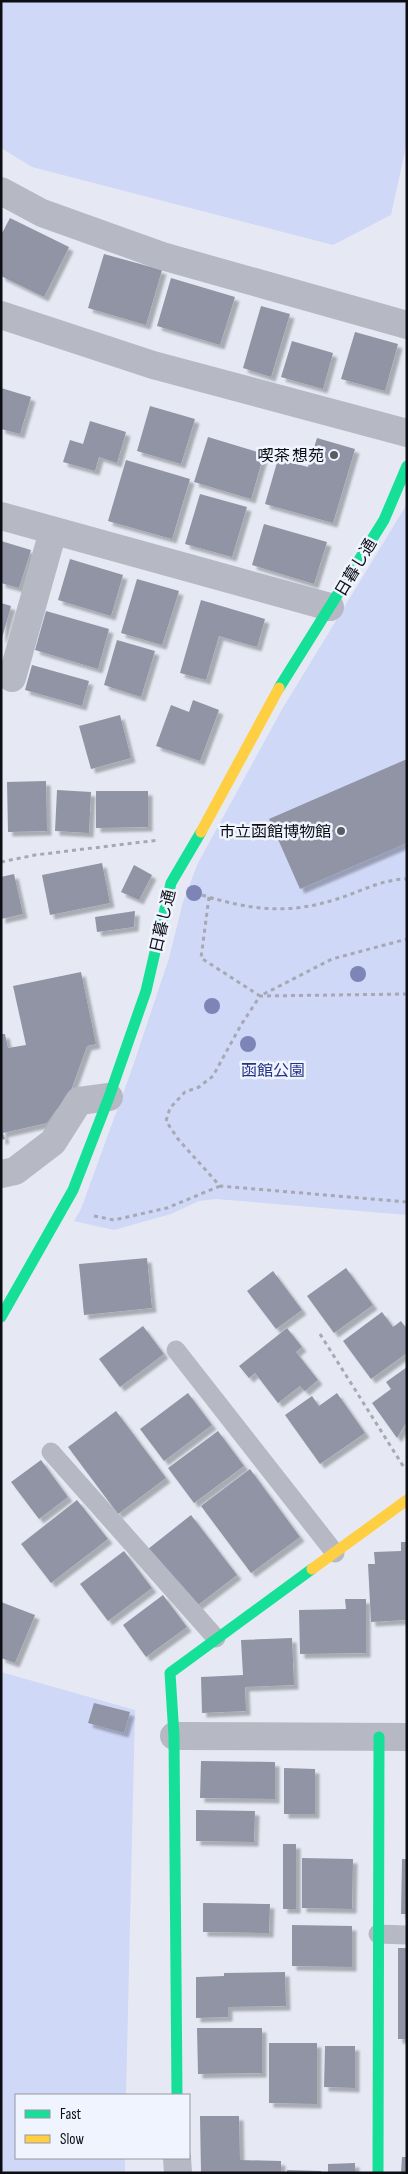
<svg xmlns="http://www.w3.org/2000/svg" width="408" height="2174" font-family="'Sofia Sans Condensed','Noto Sans JP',sans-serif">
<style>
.green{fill:#cfd8f7}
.building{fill:#9094a4;filter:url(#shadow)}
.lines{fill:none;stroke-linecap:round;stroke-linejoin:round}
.path{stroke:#a6a9b2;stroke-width:3;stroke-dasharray:4 4;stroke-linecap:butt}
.lane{stroke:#b6b9c3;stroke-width:19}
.street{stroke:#b6b9c3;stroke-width:28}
.fast{stroke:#16e098;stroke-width:11}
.slow{stroke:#ffcf43;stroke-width:11}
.tree{fill:#7c85b6}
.poi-dot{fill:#585b62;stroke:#f0f4ff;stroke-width:2}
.labels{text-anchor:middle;stroke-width:5;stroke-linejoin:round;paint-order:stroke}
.poi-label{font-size:16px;fill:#0c0e14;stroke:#f0f4ff;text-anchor:end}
.street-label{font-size:16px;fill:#0c0e14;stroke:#f0f4ff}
.park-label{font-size:16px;fill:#263484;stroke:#f0f4ff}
</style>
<defs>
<filter id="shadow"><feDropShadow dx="4.5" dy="4.5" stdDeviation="1" flood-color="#0004"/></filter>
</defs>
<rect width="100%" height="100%" fill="#e6e9f3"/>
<path class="green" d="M 1,1 L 407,1 L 407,142 L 391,215 L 333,245 L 32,167 L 1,148 Z
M 407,504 L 407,1215 L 216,1199 L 199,1201 L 171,1214 L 114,1230 L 74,1221 L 81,1209 L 133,1066 L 169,958 L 183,902 L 198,863 L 281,711 Z
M 1,1672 L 135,1710 L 126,2095 L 16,2095 L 16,2158 L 125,2158 L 125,2173 L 1,2173 Z"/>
<path class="building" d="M 10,218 L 69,247 L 44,297 L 1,276 L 1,235 Z
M 104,254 L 162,270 L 146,325 L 88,308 Z
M 171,278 L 235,297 L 220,345 L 157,326 Z
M 261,306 L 290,314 L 271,377 L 243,368 Z
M 355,332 L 398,344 L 385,391 L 341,379 Z
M 292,341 L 333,353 L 323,389 L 281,377 Z
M 1,388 L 31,397 L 20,434 L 1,429 Z
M 150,406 L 195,419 L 181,464 L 137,451 Z
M 90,421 L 126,432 L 117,463 L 99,457 L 95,471 L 63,462 L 70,440 L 83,444 Z
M 208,437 L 264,454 L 251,499 L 194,482 Z
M 317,438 L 355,449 L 333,523 L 265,504 L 278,459 L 308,467 Z
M 126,460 L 190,479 L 172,539 L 108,521 Z
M 200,494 L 247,507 L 232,557 L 185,544 Z
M 264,524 L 327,542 L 314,584 L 252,565 Z
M 1,541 L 31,550 L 19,588 L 1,583 Z
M 70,559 L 123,575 L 111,616 L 58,600 Z
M 137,579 L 179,591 L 162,645 L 121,633 Z
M 201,600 L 265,619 L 257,647 L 219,636 L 206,680 L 180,673 Z
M 1,603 L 11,606 L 2,638 L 1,638 Z
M 46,611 L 109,629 L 98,669 L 35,650 Z
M 117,640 L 155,651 L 141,697 L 104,685 Z
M 32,665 L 89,681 L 82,706 L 25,690 Z
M 193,700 L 219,710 L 200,761 L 156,746 L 171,705 L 189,712 Z
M 120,715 L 131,758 L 91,769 L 79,726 Z
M 407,759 L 407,843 L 300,889 L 269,819 Z
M 46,781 L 47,831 L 8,832 L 7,782 Z
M 57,790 L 91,792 L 89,833 L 55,831 Z
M 96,791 L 148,791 L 148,827 L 96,828 Z
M 102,863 L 110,903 L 50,915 L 42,875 Z
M 134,865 L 152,875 L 139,900 L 121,892 Z
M 14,874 L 23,914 L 1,919 L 1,877 Z
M 135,911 L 134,927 L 97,932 L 95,917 Z
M 81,972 L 96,1044 L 87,1046 L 65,1107 L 57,1109 L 47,1123 L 3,1133 L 5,1139 L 1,1140 L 1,1034 L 5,1034 L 8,1048 L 26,1045 L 13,986 Z
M 147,1258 L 152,1308 L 84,1315 L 79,1264 Z
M 346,1268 L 373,1305 L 334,1333 L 307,1296 Z
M 273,1271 L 302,1310 L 276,1329 L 247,1291 Z
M 382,1312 L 393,1327 L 401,1321 L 407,1329 L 407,1353 L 371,1379 L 343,1341 Z
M 143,1326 L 164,1354 L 120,1387 L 99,1359 Z
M 287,1328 L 302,1347 L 296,1352 L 318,1380 L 305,1391 L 300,1386 L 278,1403 L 255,1373 L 249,1378 L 239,1366 Z
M 407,1367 L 407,1421 L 397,1438 L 372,1403 L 391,1389 L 386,1382 Z
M 188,1393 L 212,1425 L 164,1461 L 140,1429 Z
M 337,1393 L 365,1433 L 320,1464 L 285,1415 L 312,1396 L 319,1406 Z
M 116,1411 L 166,1478 L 118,1514 L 68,1447 Z
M 218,1431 L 244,1466 L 194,1503 L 168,1468 Z
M 41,1460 L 68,1497 L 39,1519 L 11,1482 Z
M 250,1469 L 300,1537 L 251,1573 L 201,1506 Z
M 77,1500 L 108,1539 L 51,1583 L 21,1544 Z
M 191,1515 L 237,1575 L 194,1608 L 148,1549 Z
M 401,1542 L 407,1542 L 406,1620 L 371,1622 L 368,1564 L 375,1564 L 374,1552 L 401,1551 Z
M 124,1551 L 152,1588 L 108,1621 L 80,1584 Z
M 163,1595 L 187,1627 L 146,1657 L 123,1625 Z
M 345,1599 L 366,1599 L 366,1653 L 300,1654 L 299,1610 L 346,1609 Z
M 1,1602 L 35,1615 L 15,1663 L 1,1658 Z
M 292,1638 L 294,1685 L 245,1687 L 246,1711 L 202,1713 L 201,1677 L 243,1675 L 241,1640 Z
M 94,1703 L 130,1712 L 124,1733 L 88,1723 Z
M 201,1761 L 275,1762 L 275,1799 L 200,1798 Z
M 284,1768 L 315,1769 L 315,1814 L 284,1814 Z
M 196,1810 L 255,1811 L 254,1842 L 196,1841 Z
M 283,1844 L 296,1844 L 296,1909 L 283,1909 Z
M 302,1858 L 353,1859 L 352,1909 L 302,1908 Z
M 402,1859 L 407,1859 L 407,1914 L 401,1914 Z
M 203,1903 L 270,1904 L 269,1933 L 203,1932 Z
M 292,1925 L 352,1926 L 352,1967 L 292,1966 Z
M 398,1948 L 407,1948 L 407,2039 L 398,2039 Z
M 285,1972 L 286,2006 L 228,2007 L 228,2017 L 196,2018 L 196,1977 L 224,1976 L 224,1973 Z
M 197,2028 L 262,2028 L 262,2073 L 198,2074 Z
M 269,2043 L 317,2043 L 317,2104 L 269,2103 Z
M 325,2046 L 355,2046 L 355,2088 L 324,2087 Z
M 200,2116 L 239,2116 L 240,2160 L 281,2161 L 281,2173 L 201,2173 Z
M 402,2157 L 407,2157 L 407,2173 L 401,2173 Z
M 355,2163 L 355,2173 L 328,2173 L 328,2164 Z
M 287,2170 L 321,2171 L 321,2173 L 287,2173 Z"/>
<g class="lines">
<path class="path" d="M 1,862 L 35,855 L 159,840
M 202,895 C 251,910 287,915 337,899 C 360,892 382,879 407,879
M 209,897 L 201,958 L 260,996 L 332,959 L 407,939
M 407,994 L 260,996 L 241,1025 L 213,1076 L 199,1087 L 185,1092 L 170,1108 L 166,1121 L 178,1139 L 220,1186 L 407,1202
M 94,1216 L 114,1220 L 167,1208 L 220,1186
M 320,1334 L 405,1469"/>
<path class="lane" d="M 176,1350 L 335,1553
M 51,1452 L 216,1638
M 378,1934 L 407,1935"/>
<path class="street" d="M 1,191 L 42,213 L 162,256 L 407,325
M 1,315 L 153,365 L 407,433
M 1,516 L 330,607
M 12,678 L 53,531
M 1,1174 L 15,1171 L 53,1142 L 79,1101 L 109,1097
M 174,1736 L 407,1737
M 177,2158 L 178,2173"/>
<path class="fast" d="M 279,688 L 384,520 L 407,466
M 1,1317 L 73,1190 L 109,1097 L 146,991 L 171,883 L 201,832
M 177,2095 L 174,1736 L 170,1673 L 312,1569
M 378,2173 L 379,1737"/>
<path class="slow" d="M 201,832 L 279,688
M 312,1569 L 407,1500"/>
</g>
<g class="tree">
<circle cx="194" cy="893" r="8"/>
<circle cx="358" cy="974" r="8"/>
<circle cx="212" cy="1006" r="8"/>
<circle cx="248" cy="1044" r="8"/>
</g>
<g class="poi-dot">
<circle cx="334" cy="455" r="5"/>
<circle cx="341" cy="831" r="5"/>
</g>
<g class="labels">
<g class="poi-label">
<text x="324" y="461">喫茶 想苑</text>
<text x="331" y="837">市立函館博物館</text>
</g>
<g class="street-label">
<text transform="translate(355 567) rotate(-59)" y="6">日暮し通</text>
<text transform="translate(162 921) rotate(-77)" y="6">日暮し通</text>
</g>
<g class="park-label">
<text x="273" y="1076">函館公園</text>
</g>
</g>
<rect width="408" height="2174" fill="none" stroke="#0c0e14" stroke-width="5"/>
<rect x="15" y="2094" width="175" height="65" fill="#f0f4ff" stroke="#9598a1"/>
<rect x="25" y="2110" width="25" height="8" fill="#16e098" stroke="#9598a1"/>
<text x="60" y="2119" font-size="15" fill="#0c0e14">Fast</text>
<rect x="25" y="2135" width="25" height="8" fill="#ffcf43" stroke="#9598a1"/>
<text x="60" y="2144" font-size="15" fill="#0c0e14">Slow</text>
</svg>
